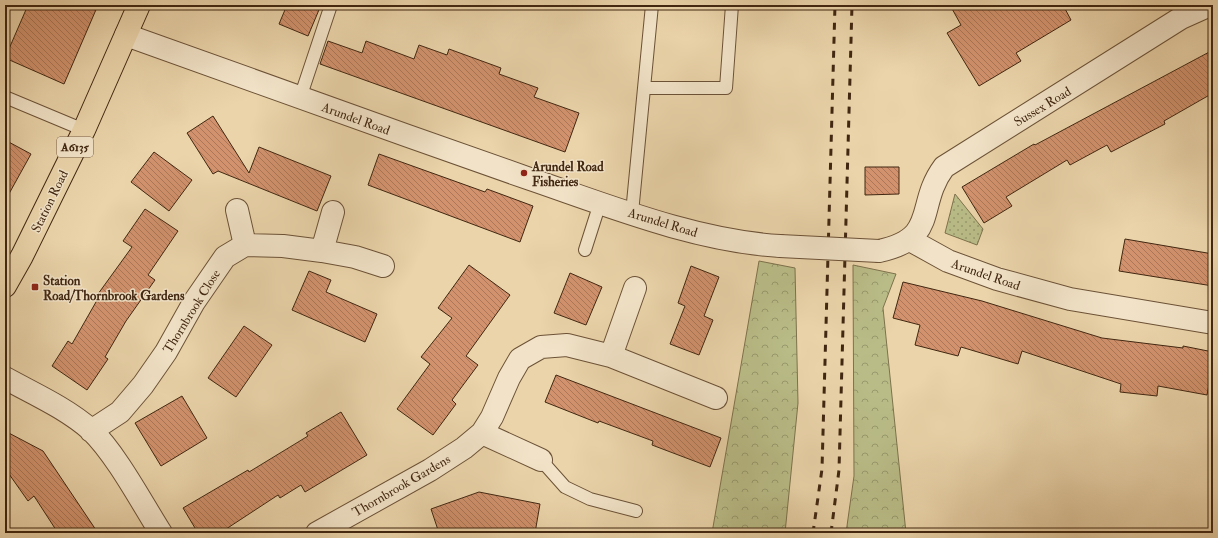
<svg xmlns="http://www.w3.org/2000/svg" width="1218" height="538" font-family="'IM FELL Double Pica',serif">
<style>
.forest{fill:url(#forest-crowns);stroke:#7d724c}
.garden{fill:url(#garden-dots);stroke:#7d724c}
.building{fill:url(#building-back-hatch);stroke:#412711}
.lines{fill:none;stroke-linecap:round;stroke-linejoin:round}
.lane-casing{stroke:#6c5237;stroke-width:14}
.street-casing{stroke:#6c5237;stroke-width:24}
.primary-casing{stroke:#412711;stroke-width:24}
.lane{stroke:#f2e3c8;stroke-width:12}
.street{stroke:#f2e3c8;stroke-width:22}
.primary{stroke:#ebd4aa;stroke-width:22}
.rail{stroke:#412711;stroke-width:3;stroke-dasharray:7 7;stroke-linecap:butt}
.street-bridge-casing{stroke:#6c5237;stroke-width:24;stroke-linecap:butt}
.street-bridge{stroke:#f2e3c8;stroke-width:22}
.poi-dot{fill:#8f2418;stroke:#f2e3c8;stroke-width:1.5}
.labels{text-anchor:middle;stroke-width:3;stroke-linejoin:round;paint-order:stroke}
.shield{fill:#f2e3c8;stroke:#765f48;stroke-width:1}
.shield-label{font-size:12px;font-weight:bold;fill:#412711}
.street-label{font-size:13px;fill:#412711;stroke:#f2e3c8}
.poi-label{font-size:13px;font-weight:bold;fill:#412711;stroke:#f2e3c8;text-anchor:start}
</style>
<defs>
<pattern id="forest-crowns" width="20" height="18" patternUnits="userSpaceOnUse"><rect width="20" height="18" fill="#b9bc87"/><path d="M2 6a3 3 0 1 1 6 0M12 15a3 3 0 1 1 6 0" fill="none" stroke="#98996d"/></pattern>
<pattern id="garden-dots" width="8" height="8" patternUnits="userSpaceOnUse"><rect width="8" height="8" fill="#b9bc87"/><path d="M2 2h.1M6 6h.1" fill="none" stroke="#98996d" stroke-width="1.8" stroke-linecap="round"/></pattern>
<pattern id="building-back-hatch" width="6" height="6" patternUnits="userSpaceOnUse"><rect width="6" height="6" fill="#d1926d"/><path d="M-1 5l2 2M0 0l6 6M5-1l2 2" fill="none" stroke="#ab7758"/></pattern>
</defs>
<rect width="100%" height="100%" fill="#ebd4aa"/>
<filter id="stains"><feTurbulence type="fractalNoise" baseFrequency=".005" numOctaves="4"/><feColorMatrix values="0 0 0 0 .2 0 0 0 0 .09 0 0 0 0 .02 0 0 0 .5 -.17"/></filter>
<radialGradient id="worn" r=".72"><stop offset=".6" stop-color="#630" stop-opacity="0"/><stop offset="1" stop-color="#630" stop-opacity=".3"/></radialGradient>
<path class="forest" d="M 759,261 L 795,268 L 798,403 L 785,533 L 712,533 Z
M 853,265 L 896,274 L 883,308 L 906,533 L 846,533 L 854,476 Z"/>
<path class="garden" d="M 955,194 L 983,229 L 977,245 L 945,233 Z"/>
<path class="building" d="M 28,5 L 98,5 L 64,84 L 5,58 Z
M 287,5 L 321,5 L 308,36 L 279,24 Z
M 950,5 L 1063,5 L 1071,20 L 1016,53 L 1021,61 L 979,86 L 947,33 L 961,25 Z
M 328,41 L 362,53 L 366,41 L 414,59 L 419,45 L 447,55 L 449,49 L 501,68 L 499,74 L 538,88 L 534,97 L 579,113 L 565,152 L 320,64 Z
M 1213,50 L 1213,93 L 1164,121 L 1165,124 L 1111,152 L 1107,145 L 1070,165 L 1067,160 L 1006,197 L 1012,206 L 984,223 L 962,187 L 1034,144 L 1035,145 Z
M 213,116 L 249,173 L 259,147 L 331,176 L 317,211 L 218,171 L 213,174 L 187,133 Z
M 5,140 L 31,154 L 5,201 Z
M 154,152 L 192,180 L 169,211 L 131,182 Z
M 379,154 L 485,192 L 487,189 L 533,206 L 520,242 L 368,185 Z
M 865,167 L 899,167 L 899,194 L 865,195 Z
M 145,209 L 178,231 L 148,275 L 155,280 L 126,321 L 105,357 L 108,359 L 87,390 L 52,366 L 68,341 L 72,344 L 100,295 L 98,294 L 132,247 L 123,241 Z
M 1125,239 L 1213,254 L 1213,286 L 1119,271 Z
M 469,265 L 510,295 L 466,356 L 478,365 L 452,400 L 456,404 L 433,435 L 397,409 L 430,364 L 421,357 L 452,318 L 438,308 Z
M 691,266 L 719,277 L 704,316 L 713,320 L 699,355 L 670,344 L 685,306 L 678,303 Z
M 309,271 L 331,280 L 326,292 L 377,314 L 365,342 L 292,310 Z
M 570,273 L 602,287 L 586,325 L 554,313 Z
M 903,282 L 982,301 L 1102,338 L 1183,348 L 1183,346 L 1213,352 L 1213,362 L 1207,395 L 1158,386 L 1157,396 L 1120,392 L 1121,384 L 1022,351 L 1018,364 L 961,347 L 958,356 L 915,345 L 920,325 L 893,318 Z
M 244,326 L 272,345 L 236,397 L 208,378 Z
M 556,375 L 721,438 L 710,467 L 652,445 L 653,441 L 599,421 L 598,423 L 545,402 Z
M 182,396 L 207,438 L 161,466 L 135,423 Z
M 341,412 L 367,455 L 305,492 L 301,485 L 280,498 L 278,495 L 220,533 L 198,533 L 183,508 L 248,470 L 249,472 L 308,436 L 306,433 Z
M 5,431 L 43,451 L 98,533 L 58,533 L 34,496 L 28,501 L 9,474 L 5,472 Z
M 479,492 L 540,504 L 535,533 L 439,533 L 431,509 Z"/>
<g class="lines">
<defs>
<path id="lane" d="M 644,88 L 726,88 L 732,5
M 5,97 L 84,130
M 300,98 L 331,5
M 632,213 L 652,5
M 585,250 L 600,203
M 541,460 L 565,487 L 590,499 L 636,511"/>
<path id="street" d="M 126,35 C 261,83 395,132 530,179 C 609,206 696,241 780,246
M 237,210 L 245,245
M 910,240 L 948,261 L 997,279 L 1070,299 L 1213,323
M 322,251 L 333,212
M 879,251 C 940,238 915,206 944,167 L 1181,18 L 1210,5
M 611,356 L 635,288
M 5,378 C 34,394 66,408 91,430 C 116,454 142,503 161,533
M 91,431 L 120,412 L 143,385 L 166,352 L 194,302 L 225,257 L 245,245 L 283,246 L 322,251 L 355,257 L 383,266
M 482,433 L 541,460
M 317,533 L 430,470 L 464,448 L 482,433 L 492,417 L 509,378 L 520,359 L 541,347 L 567,345 L 611,356 L 716,398"/>
<path id="primary" d="M 5,286 L 22,256 L 84,130 L 139,5"/>
</defs>
<use href="#lane" class="lane-casing"/>
<use href="#street" class="street-casing"/>
<use href="#primary" class="primary-casing"/>
<use href="#lane" class="lane"/>
<use href="#street" class="street"/>
<use href="#primary" class="primary"/>
<path class="rail" d="M 813,533 L 822,469 L 835,5
M 831,533 L 839,470 L 852,5"/>
<defs>
<path id="street-bridge" d="M 780,246 L 879,251"/>
</defs>
<use href="#street-bridge" class="street-bridge-casing"/>
<use href="#street-bridge" class="street-bridge"/>
</g>
<g class="poi-dot">
<circle cx="524" cy="173" r="4"/>
<rect x="31" y="283" width="8" height="8" rx="2"/>
</g>
<g class="labels">
<rect class="shield" x="57" y="137" width="36" height="20" rx="3"/>
<g class="shield-label">
<text x="75" y="151">A6135</text>
</g>
<g class="street-label">
<text transform="translate(1042 106) rotate(-31)" y="5">Sussex Road</text>
<text transform="translate(356 118) rotate(20)" y="5">Arundel Road</text>
<text transform="translate(49 201) rotate(-64)" y="5">Station Road</text>
<text transform="translate(663 222) rotate(17)" y="5">Arundel Road</text>
<text transform="translate(986 274) rotate(19)" y="5">Arundel Road</text>
<text transform="translate(191 311) rotate(-58)" y="5">Thornbrook Close</text>
<text transform="translate(401 485) rotate(-30)" y="5">Thornbrook Gardens</text>
</g>
<g class="poi-label">
<text x="532" y="171">Arundel Road<tspan x="532" dy="15">Fisheries</tspan></text>
<text x="43" y="285">Station<tspan x="43" dy="15">Road/Thornbrook Gardens</tspan></text>
</g>
</g>
<rect width="1218" height="538" fill="none" stroke="#ebd4aa" stroke-width="20"/>
<rect x="6" y="6" width="1206" height="526" fill="none" stroke="#412711" stroke-width="2"/>
<rect x="10" y="10" width="1198" height="518" fill="none" stroke="#412711"/>
<rect width="100%" height="100%" filter="url(#stains)"/>
<rect width="100%" height="100%" fill="url(#worn)"/>
</svg>
